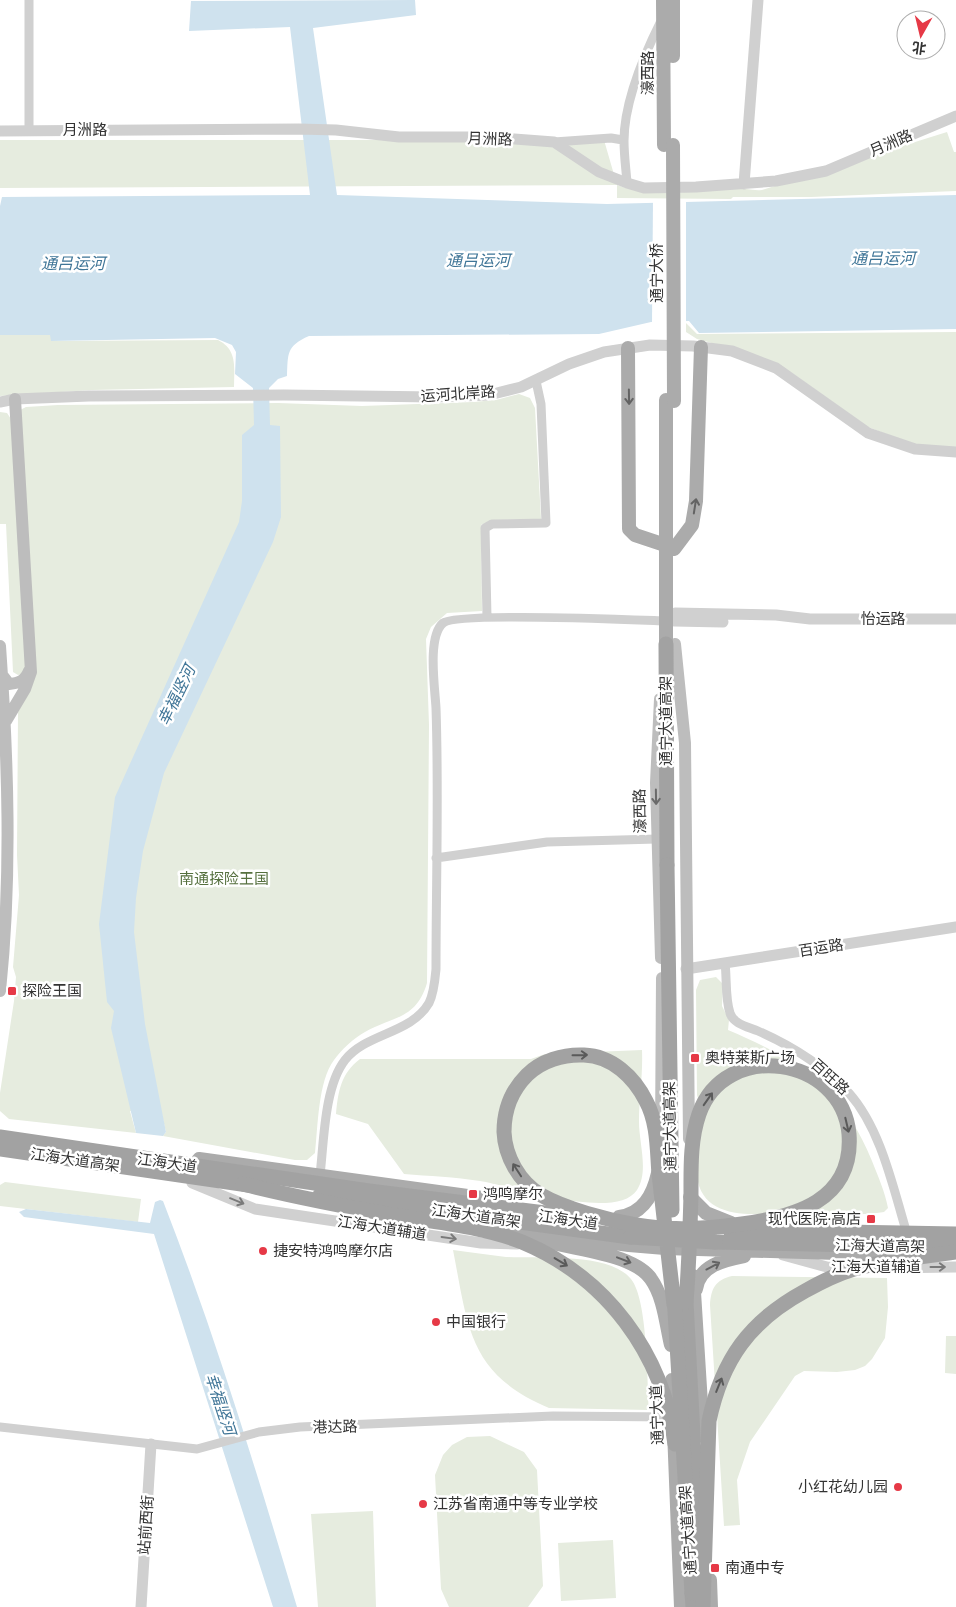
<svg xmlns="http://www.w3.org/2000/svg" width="956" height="1607" font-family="Poppins,'Noto Sans SC',sans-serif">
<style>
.green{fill:#e6ecdf}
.water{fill:#cfe2ee}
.pier{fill:#fff}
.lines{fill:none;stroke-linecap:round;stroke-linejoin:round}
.minor{stroke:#d0d0d0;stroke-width:9}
.tertiary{stroke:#d0d0d0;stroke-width:11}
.secondary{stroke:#bdbdbd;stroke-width:12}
.primary{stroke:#ababab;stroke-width:14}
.trunk{stroke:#a2a2a2;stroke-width:15}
.primary-bridge{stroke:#ababab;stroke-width:14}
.trunk-bridge{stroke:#a2a2a2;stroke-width:15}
.oneway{stroke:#636363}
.oneway2{stroke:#6a6a6a}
.oneway3{stroke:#5a5a5a}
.oneway4{stroke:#7a7a7a}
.poi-dot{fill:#e63946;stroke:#fff;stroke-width:2}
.labels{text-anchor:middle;stroke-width:5;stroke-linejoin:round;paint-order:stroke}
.street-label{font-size:15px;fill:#333;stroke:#fff}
.park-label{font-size:15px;fill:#56703f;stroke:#fff}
.poi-label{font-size:15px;fill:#333;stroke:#fff;text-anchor:start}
.water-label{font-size:16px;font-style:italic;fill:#3f7597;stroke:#fff}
</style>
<rect width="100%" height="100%" fill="#fff"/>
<path class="green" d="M 947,132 L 954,152 L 956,152 L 956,191 L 811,197 L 733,197 L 731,199 L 617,198 L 617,185 L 0,188 L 0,140 L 604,140 L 617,185 C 658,200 693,189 735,188 C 744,188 753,191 762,190 Z
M 686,323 L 697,334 L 956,332 L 956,448 L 915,445 L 868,427 L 792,373 L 719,345 L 697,339 L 686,332 Z
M 0,335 L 51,335 L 52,341 L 218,340 C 238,350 234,368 234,387 L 92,390 L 0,396 Z
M 519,394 L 530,398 L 535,408 L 541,519 L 492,520 L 481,525 L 482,611 L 447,613 L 431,627 L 426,639 L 429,725 L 427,983 C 416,1020 393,1016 365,1032 C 354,1038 341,1050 334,1060 C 318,1081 318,1127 315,1153 L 307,1160 L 295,1160 L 163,1136 L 166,1132 L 162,1115 L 130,1111 L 136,1133 L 9,1119 L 0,1111 L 0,1093 L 14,1001 L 16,977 L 13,967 L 19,895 L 17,855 L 18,712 L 31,687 L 20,410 L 26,407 L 58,405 L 278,403 L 362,406 L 473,402 L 496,400 Z
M 0,412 L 7,413 L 11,419 L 26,665 L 22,674 L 18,675 L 13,672 L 6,524 L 0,524 Z
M 716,977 L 723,984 L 722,1006 L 729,1020 L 728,1030 C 798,1060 842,1087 872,1161 C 878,1176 885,1192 888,1208 L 884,1212 C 864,1215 833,1217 815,1208 C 778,1212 703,1230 697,1176 C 694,1152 698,1126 699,1102 L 697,1095 L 696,990 L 700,980 Z
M 642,1050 C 643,1075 639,1098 639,1122 C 639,1143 649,1172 637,1190 C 616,1222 511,1186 480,1181 C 455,1177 429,1176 404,1174 L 368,1124 L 336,1114 C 338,1092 341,1073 360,1059 L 531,1059 L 545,1054 Z
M 5,1182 L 141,1199 L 138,1222 L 0,1206 L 0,1185 Z
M 453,1250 C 470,1252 488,1255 506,1257 C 537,1259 609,1252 631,1279 C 648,1300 647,1381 649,1410 L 549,1408 C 468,1374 468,1326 453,1250 Z
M 732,1276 L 887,1278 L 888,1307 L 885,1338 L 872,1359 L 865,1366 L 855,1370 L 837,1372 L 804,1371 L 795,1376 L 750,1442 L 737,1480 L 740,1525 L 724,1526 L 710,1305 C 711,1289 715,1280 732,1276 Z
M 946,1336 L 956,1336 L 956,1374 L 945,1373 Z
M 490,1436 L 524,1452 L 537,1470 L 543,1586 L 528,1607 L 449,1607 L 441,1589 L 435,1475 L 443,1455 L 452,1445 L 467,1437 Z
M 373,1511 L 376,1607 L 318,1607 L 311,1514 Z
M 613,1540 L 616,1598 L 561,1601 L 558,1543 Z"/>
<path class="water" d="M 415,0 L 416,15 L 313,28 L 337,195 L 607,204 L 956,195 L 956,329 L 699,333 L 689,321 L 651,322 L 599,334 L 309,336 C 286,346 288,354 287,376 L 278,379 L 269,388 L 270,425 L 280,426 L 281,517 L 273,542 L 164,773 L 143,851 L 136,898 L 134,932 L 145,1024 L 166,1132 L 163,1136 L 136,1133 L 111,1028 L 114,1011 L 107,1002 L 99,924 L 115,797 L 239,522 L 242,501 L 242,435 L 254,425 L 253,388 L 235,374 L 236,352 L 232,345 L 215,338 L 51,341 L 50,335 L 0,335 L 0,206 L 2,197 L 310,195 L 290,27 L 189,31 L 191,1 Z
M 160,1200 L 163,1201 C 215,1334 256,1470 297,1607 L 273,1607 L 154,1234 L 24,1217 L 19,1212 L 26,1209 L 150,1223 L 155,1202 Z"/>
<path class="pier" d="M 686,199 L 686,324 L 652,324 L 653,200 Z"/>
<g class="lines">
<path class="minor" d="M 29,131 L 29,0
M 554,142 L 611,138 L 623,140
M 627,183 C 626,169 624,155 624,141 C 624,103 644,55 661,21
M 487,617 L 485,528 L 492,524 L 546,523 L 541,404 L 536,381
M 436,858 L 547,842 L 657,839
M 725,963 C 727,979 725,998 730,1013 C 733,1024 749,1027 758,1031 C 792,1046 823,1065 849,1093 C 880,1128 892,1183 905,1227
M 320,1175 C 324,1142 324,1087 345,1060 C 366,1033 411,1034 429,1003 C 434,993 435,980 436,969 C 436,882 439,795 436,708 C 435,688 427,637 443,623 C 456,612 636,620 665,621
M 0,1427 L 197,1449 L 259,1432 L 300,1427 L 553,1416 L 673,1417"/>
<path class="tertiary" d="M 0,131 L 299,129 L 336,130 L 399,137 L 487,137 L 554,142 L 599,172 L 627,183 L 644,188 L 696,187 L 776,181 L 826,171 L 956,116
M 744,184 L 758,0
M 0,402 L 15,399 L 89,396 L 284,395 L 435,397 L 489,395 L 521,387 L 569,364 L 604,352 L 650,345 L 693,346 L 732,351 L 776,368 L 868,433 L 915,449 L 956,452
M 675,613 L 776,615 L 810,619 L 956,619
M 674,621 L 723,622
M 686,969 L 956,927
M 192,1183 L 255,1209 L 481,1243 L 517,1244
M 783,1255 L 827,1267 L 850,1268
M 884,1268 L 956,1267
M 141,1607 L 151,1444"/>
<path class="secondary" d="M 675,644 L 685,743 L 689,1139
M 0,646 C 8,760 12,876 0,991
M 2,675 L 9,684 C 19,683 25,681 29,671
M 660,699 L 656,783 L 661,958
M 6,721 L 25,689 L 31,672 L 15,399
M 661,1138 L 662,978"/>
<path class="primary" d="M 663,0 L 664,145
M 673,56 L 673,0
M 628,348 L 629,529 L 635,535 L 665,545
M 674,549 L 692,525 L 696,501 L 701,347
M 666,644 L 666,400
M 199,1159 L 482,1198
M 690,1197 L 706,1213 L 731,1223
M 619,1217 C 643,1214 653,1195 658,1173
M 483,1225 L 629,1245 L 665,1248 L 905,1255
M 536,1239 C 567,1248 634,1253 651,1279 C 664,1297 666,1324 671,1345
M 693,1276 L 703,1436
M 696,1289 C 699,1266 723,1260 744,1256
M 672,1380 L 681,1607
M 710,1580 L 711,1607"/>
<path class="trunk" d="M 666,644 L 667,865
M 0,1137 L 369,1191 L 593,1219
M 0,1149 L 255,1186
M 320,1195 L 630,1237
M 730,1230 L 956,1234
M 715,1242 L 956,1247
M 686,1302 L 699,1551
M 692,1593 L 693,1607"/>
<path class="primary-bridge" d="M 673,145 L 674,401"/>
<path class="trunk-bridge" d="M 667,865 L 672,1210
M 243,1184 C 295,1197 347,1207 399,1216 C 440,1223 484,1227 522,1242 C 606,1277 663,1353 675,1444
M 630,1237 L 715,1242
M 674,1295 L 692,1593
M 674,1305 C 669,1262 664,1218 659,1174 C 657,1150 658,1123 646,1101 C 634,1077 612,1056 584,1055 C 563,1054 541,1061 527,1075 C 511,1091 504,1110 504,1132 C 505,1156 519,1182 541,1195 C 565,1209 608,1220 636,1225 C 671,1231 707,1229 742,1224 C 794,1217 854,1201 849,1134 C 842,1056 725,1039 699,1114 C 690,1140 691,1169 691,1195 C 690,1231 689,1266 686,1302
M 703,1607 L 709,1421 C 722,1359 750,1321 805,1291 C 821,1282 837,1274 854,1269 C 887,1260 922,1257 956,1252"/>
</g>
<defs><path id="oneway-shaft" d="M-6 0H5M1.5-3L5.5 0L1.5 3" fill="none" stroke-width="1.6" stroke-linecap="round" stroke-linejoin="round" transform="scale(1.25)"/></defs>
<g class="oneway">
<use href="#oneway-shaft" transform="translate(629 397) rotate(89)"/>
<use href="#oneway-shaft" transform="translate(695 506) rotate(-81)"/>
<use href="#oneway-shaft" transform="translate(624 1260) rotate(21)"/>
<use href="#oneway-shaft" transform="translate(713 1266) rotate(-28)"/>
</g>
<use class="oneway2" href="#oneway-shaft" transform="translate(656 797) rotate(89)"/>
<g class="oneway3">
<use href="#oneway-shaft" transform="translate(580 1055) rotate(-1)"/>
<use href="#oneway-shaft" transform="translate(708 1099) rotate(-55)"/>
<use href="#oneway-shaft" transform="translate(847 1125) rotate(77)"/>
<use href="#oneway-shaft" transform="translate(517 1170) rotate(-123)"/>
<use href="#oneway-shaft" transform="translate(561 1262) rotate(31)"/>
<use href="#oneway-shaft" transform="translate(719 1385) rotate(-68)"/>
</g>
<g class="oneway4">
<use href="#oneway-shaft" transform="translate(237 1201) rotate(22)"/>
<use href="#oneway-shaft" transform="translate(449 1238) rotate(8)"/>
<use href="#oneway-shaft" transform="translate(938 1267)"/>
</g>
<g class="poi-dot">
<rect x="7" y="986" width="10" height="10" rx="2.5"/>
<rect x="690" y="1053" width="10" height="10" rx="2.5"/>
<rect x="468" y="1189" width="10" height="10" rx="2.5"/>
<rect x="866" y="1214" width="10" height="10" rx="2.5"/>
<circle cx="263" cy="1251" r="5"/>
<circle cx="436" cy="1322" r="5"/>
<circle cx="898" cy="1487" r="5"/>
<circle cx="423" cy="1504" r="5"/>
<rect x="710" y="1563" width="10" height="10" rx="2.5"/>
</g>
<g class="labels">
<g class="street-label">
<text transform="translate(648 73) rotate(-90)" y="5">濠西路</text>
<text x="85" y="135">月洲路</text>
<text transform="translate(490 139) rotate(2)" y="5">月洲路</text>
<text transform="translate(891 143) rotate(-23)" y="5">月洲路</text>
<text transform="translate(657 273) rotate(-90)" y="5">通宁大桥</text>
<text transform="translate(458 394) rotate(-4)" y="5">运河北岸路</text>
<text x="883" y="624">怡运路</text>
<text transform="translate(666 721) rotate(-90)" y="5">通宁大道高架</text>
<text transform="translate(640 811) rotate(-91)" y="5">濠西路</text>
<text transform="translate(821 948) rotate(-9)" y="5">百运路</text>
<text transform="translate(830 1077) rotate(42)" y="5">百旺路</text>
<text transform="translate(670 1126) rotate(-91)" y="5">通宁大道高架</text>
<text transform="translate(75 1160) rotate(8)" y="5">江海大道高架</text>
<text transform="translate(167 1163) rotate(8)" y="5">江海大道</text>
<text transform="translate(476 1216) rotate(8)" y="5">江海大道高架</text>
<text transform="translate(568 1220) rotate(8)" y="5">江海大道</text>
<text transform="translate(382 1228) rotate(9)" y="5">江海大道辅道</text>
<text transform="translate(880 1246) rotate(1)" y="5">江海大道高架</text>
<text x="876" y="1272">江海大道辅道</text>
<text transform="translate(657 1415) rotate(-92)" y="5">通宁大道</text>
<text transform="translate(335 1427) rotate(-1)" y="5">港达路</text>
<text transform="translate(146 1525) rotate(-86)" y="5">站前西街</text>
<text transform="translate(688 1530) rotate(-94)" y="5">通宁大道高架</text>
</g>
<g class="park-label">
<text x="224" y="884">南通探险王国</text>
</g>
<g class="poi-label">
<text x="22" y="996">探险王国</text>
<text x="705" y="1063">奥特莱斯广场</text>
<text x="483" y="1199">鸿鸣摩尔</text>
<text x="861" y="1224" text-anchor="end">现代医院·高店</text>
<text x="273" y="1256">捷安特鸿鸣摩尔店</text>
<text x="446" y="1327">中国银行</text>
<text x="888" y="1492" text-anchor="end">小红花幼儿园</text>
<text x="433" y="1509">江苏省南通中等专业学校</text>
<text x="725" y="1573">南通中专</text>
</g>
<g class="water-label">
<text x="883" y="264">通吕运河</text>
<text x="478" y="266">通吕运河</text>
<text x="73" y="269">通吕运河</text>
<text transform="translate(176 695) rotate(-64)" y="6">幸福竖河</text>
<text transform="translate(221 1404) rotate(72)" y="6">幸福竖河</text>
</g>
</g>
<g transform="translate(921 35) rotate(188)"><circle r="24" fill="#ffffff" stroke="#adadad"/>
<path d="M0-4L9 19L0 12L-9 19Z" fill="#e63946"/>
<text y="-8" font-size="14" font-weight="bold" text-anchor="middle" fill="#333333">北</text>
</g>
</svg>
